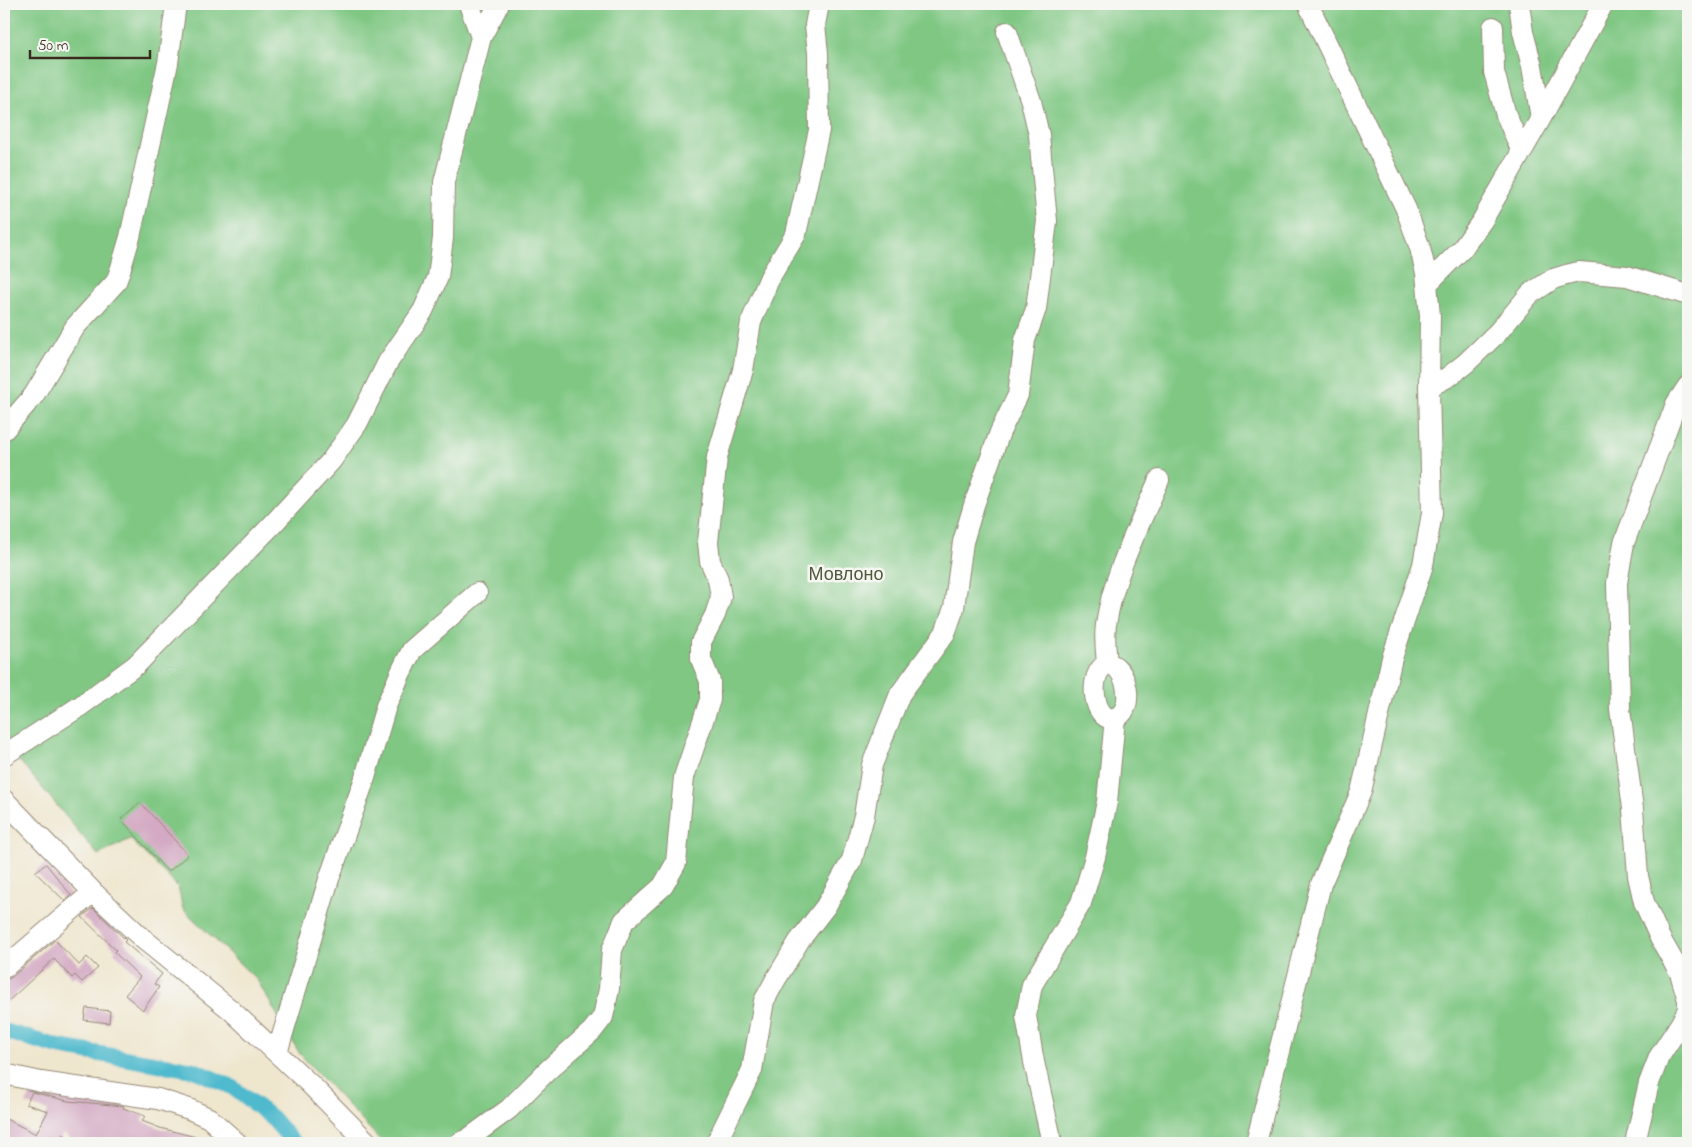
<svg xmlns="http://www.w3.org/2000/svg" width="1692" height="1147" font-family="'Indie Flower',sans-serif">
<style>
.green{fill:#7fc783;stroke:#5d7850}
.lines{fill:none;stroke-linecap:round;stroke-linejoin:round}
.canal{stroke:#50bacd;stroke-width:16}
.building{fill:#d3a9c3}
.minor-casing{stroke:#958876;stroke-width:22}
.minor{stroke:#fff;stroke-width:20}
.labels{text-anchor:middle;stroke-width:5;stroke-linejoin:round;paint-order:stroke}
.park-label{font-size:18px;fill:#4f593c;stroke:#f6f6f2}
</style>
<rect width="100%" height="100%" fill="#f6f6f2"/>
<filter id="ink" filterUnits="userSpaceOnUse"><feTurbulence type="fractalNoise" baseFrequency=".02" numOctaves="2"/><feDisplacementMap in="SourceGraphic" scale="10" xChannelSelector="R" yChannelSelector="G"/><feConvolveMatrix kernelMatrix="1 2 1 2 8 2 1 2 1" color-interpolation-filters="sRGB"/></filter>
<filter id="wash" filterUnits="userSpaceOnUse"><feTurbulence type="fractalNoise" baseFrequency=".0096" numOctaves="4" result="noise"/><feDisplacementMap in="SourceGraphic" scale="20" xChannelSelector="R" yChannelSelector="G"/><feGaussianBlur stdDeviation="1.12" result="paint"/><feColorMatrix in="noise" values="0 0 0 0 0 0 0 0 0 0 0 0 0 0 0 0 0 1.4 0 .05"/><feComposite in="paint" operator="in"/></filter>
<g filter="url(#wash)">
<rect width="100%" height="100%" fill="#efe6ce"/>
<path class="green" d="M 4,4 L 1688,4 L 1688,1143 L 383,1143 L 300,1054 L 257,980 L 183,909 L 178,887 L 130,839 L 98,855 L 20,761 L 4,759 Z"/>
<g class="lines">
<path class="canal" d="M 4,1031 L 59,1047 L 194,1070 L 232,1087 L 271,1117 L 294,1143"/>
</g>
<g id="blocks">
<path class="building" d="M 140,802 L 188,855 L 168,872 L 121,819 Z
M 46,864 L 71,895 L 65,901 L 35,872 Z
M 93,908 L 126,940 L 124,942 L 162,974 L 154,984 L 159,987 L 143,1010 L 125,995 L 140,977 L 114,952 L 116,950 L 82,917 Z
M 55,940 L 79,965 L 87,957 L 98,968 L 82,982 L 75,975 L 72,978 L 54,959 L 4,1005 L 4,981 L 12,977 Z
M 86,1008 L 110,1011 L 109,1023 L 84,1020 Z
M 32,1092 L 68,1101 L 124,1106 L 123,1108 L 145,1116 L 142,1121 L 160,1128 L 204,1139 L 204,1143 L 77,1143 L 63,1134 L 58,1143 L 4,1143 L 4,1118 L 36,1134 L 48,1111 L 26,1104 Z"/>
</g>
</g>
<g filter="url(#ink)">
<use href="#blocks" fill-opacity="0" stroke="#958876" stroke-width="1"/>
<g class="lines">
<defs>
<path id="minor" d="M 469,4 L 481,37
M 1519,4 L 1523,32 L 1532,66 L 1541,118
M 1493,27 L 1494,72 L 1506,115 L 1522,152
M 1427,284 L 1462,249 L 1482,221 L 1541,118 L 1603,4
M 1429,387 L 1448,377 L 1466,363 L 1498,332 L 1530,294 L 1553,279 L 1566,275 L 1579,272 L 1627,276 L 1688,295
M 4,430 L 34,395 L 75,327 L 116,282 L 120,271 L 130,237 L 168,63 L 176,4
M 1107,664 C 1106,651 1104,638 1106,625 C 1113,575 1139,526 1159,480
M 1107,664 C 1127,663 1137,713 1114,718 C 1094,723 1086,673 1107,664 Z
M 4,755 L 79,707 L 136,665 L 273,524 L 331,461 L 357,424 L 388,362 L 423,311 L 438,277 L 443,238 L 444,182 L 481,37 L 499,4
M 4,800 L 93,892 L 142,938 L 231,1010 L 311,1085 L 368,1143
M 4,968 L 93,892
M 277,1053 L 329,879 L 364,781 L 386,706 L 401,672 L 412,650 L 477,593
M 4,1074 L 41,1082 L 158,1099 L 189,1109 L 209,1118 L 237,1143
M 459,1143 L 468,1139 L 509,1109 L 548,1070 L 592,1031 L 603,1017 L 609,989 L 612,950 L 624,921 L 663,886 L 676,863 L 684,777 L 710,700 L 710,681 L 701,659 L 701,642 L 715,615 L 721,597 L 718,579 L 710,561 L 708,542 L 717,457 L 743,370 L 751,322 L 770,277 L 796,234 L 819,130 L 818,53 L 815,25 L 819,4
M 716,1143 L 752,1070 L 764,1001 L 776,979 L 799,941 L 826,906 L 852,860 L 864,816 L 872,765 L 900,694 L 945,633 L 954,608 L 963,542 L 974,505 L 1000,432 L 1018,395 L 1025,340 L 1036,309 L 1047,221 L 1039,135 L 1031,101 L 1007,32
M 1052,1143 L 1034,1062 L 1026,1016 L 1032,985 L 1081,903 L 1095,857 L 1107,802 L 1115,718
M 1256,1143 L 1321,884 L 1361,792 L 1392,658 L 1423,565 L 1432,513 L 1429,387 L 1430,316 L 1426,273 L 1420,248 L 1406,209 L 1308,4
M 1635,1143 L 1649,1083 L 1659,1057 L 1681,1023 L 1688,1009 L 1688,1000 L 1680,973 L 1660,938 L 1644,902 L 1638,876 L 1633,809 L 1620,709 L 1617,583 L 1624,543 L 1676,404 L 1688,386"/>
</defs>
<use href="#minor" class="minor-casing"/>
<use href="#minor" class="minor"/>
</g>
</g>
<g class="labels">
<g class="park-label">
<text x="846" y="580">Мовлоно</text>
</g>
</g>
<rect width="1692" height="1147" fill="none" stroke="#f6f6f2" stroke-width="20"/>
<path d="M30 50v8h120v-8" fill="none" stroke="#3b2a1e" stroke-width="2.5"/>
<text x="38" y="50" font-size="15" fill="#3b2a1e" stroke="#f6f6f2" stroke-width="4" paint-order="stroke">50 m</text>
</svg>
